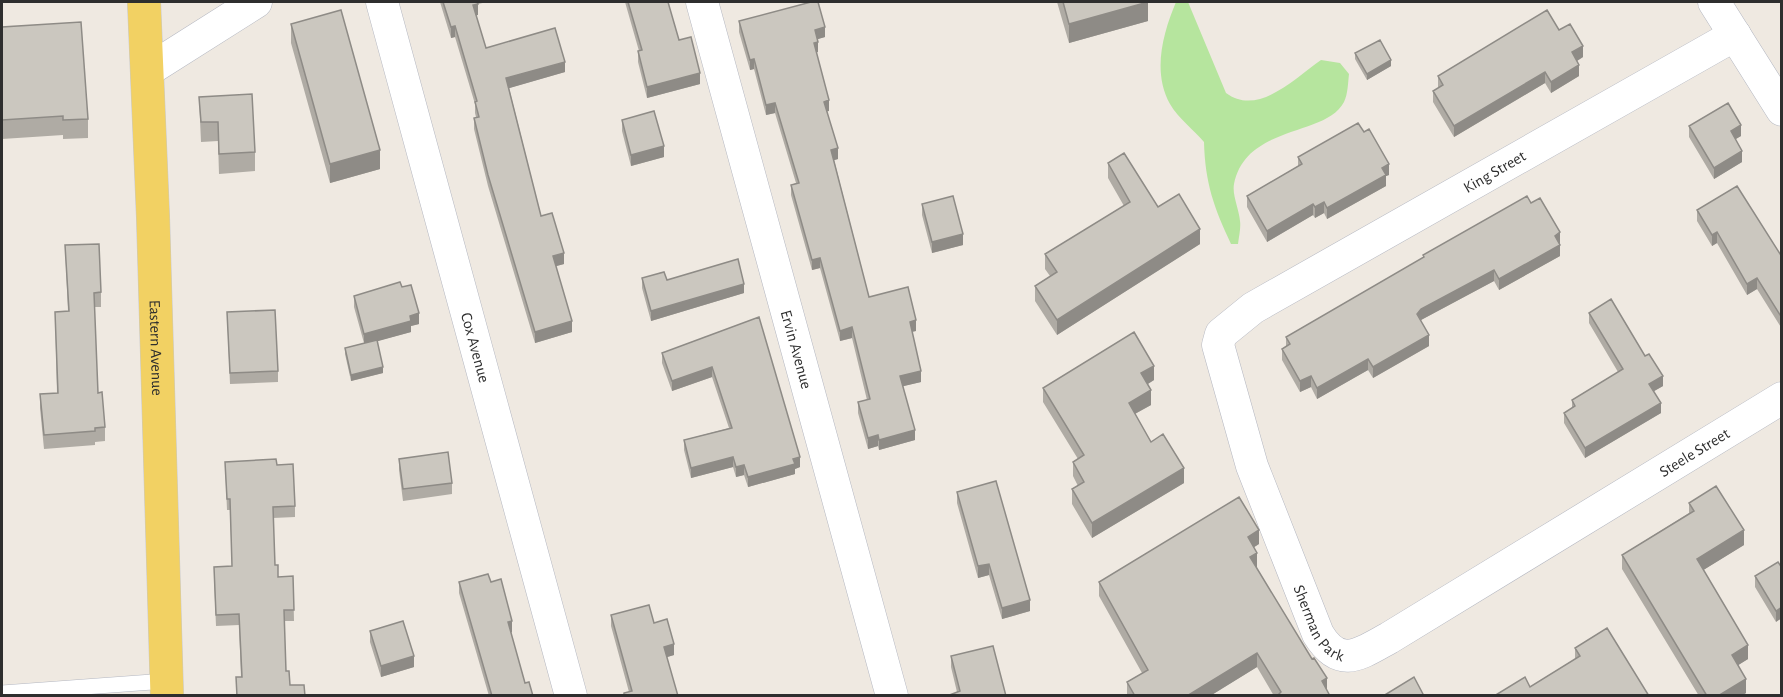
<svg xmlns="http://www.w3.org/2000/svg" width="1783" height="697" font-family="'Alegreya Sans',sans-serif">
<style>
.green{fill:#b6e59e}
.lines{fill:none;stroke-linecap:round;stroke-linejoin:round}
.service-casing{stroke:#b4b7c1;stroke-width:16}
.minor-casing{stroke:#b4b7c1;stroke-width:33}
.primary-casing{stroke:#c9c9c9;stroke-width:34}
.service{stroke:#fff;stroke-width:15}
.minor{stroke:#fff;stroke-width:32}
.primary{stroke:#f2d163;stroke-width:33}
.wall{fill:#afaba4}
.shaded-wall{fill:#8e8b86}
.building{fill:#cbc7bf;stroke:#8e8b86;stroke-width:1.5}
.labels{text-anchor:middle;stroke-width:4.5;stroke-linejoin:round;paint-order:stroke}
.street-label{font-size:16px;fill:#2e2e2e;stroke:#fff}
</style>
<rect width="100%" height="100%" fill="#efe9e1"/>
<path class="green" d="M 1176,2 L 1188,2 L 1226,93 C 1258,117 1295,78 1321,60 L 1340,63 L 1349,74 C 1348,82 1348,94 1344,102 C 1326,137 1246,124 1234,184 C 1232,195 1239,209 1240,221 C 1241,228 1239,236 1238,244 L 1231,244 C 1214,208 1205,183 1204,142 C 1194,130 1178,118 1170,104 C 1152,72 1163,33 1176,2 Z"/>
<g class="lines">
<defs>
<path id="service" d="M 2,693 L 166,681"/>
<g id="minor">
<path id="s1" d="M 382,2 L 571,696"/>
<path id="s2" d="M 702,2 L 892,696"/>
<path d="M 1714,2 L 1782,110"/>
<path id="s3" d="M 1735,35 L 1253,308 L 1221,334 L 1218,345 L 1252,466 L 1318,634 C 1340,670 1360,654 1389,638 L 1782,398"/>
<path d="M 147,71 L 256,2"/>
</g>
<g id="primary">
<path id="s4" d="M 144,2 L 153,217 L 167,696"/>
</g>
</defs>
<use href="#service" class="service-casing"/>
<use href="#minor" class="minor-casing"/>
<use href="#primary" class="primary-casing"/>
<use href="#service" class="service"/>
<use href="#minor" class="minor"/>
<use href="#primary" class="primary"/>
</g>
<path class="wall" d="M 440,2 L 487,2 L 478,4 L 478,15 L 476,15 L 486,48 L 565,72 L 509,88 L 541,216 L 564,264 L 556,266 L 572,332 L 535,343 L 488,186 L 474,129 L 474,118 L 476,117 L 475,113 L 475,104 L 455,37 L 451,38 Z
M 625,2 L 668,2 L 679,40 L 700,84 L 647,98 L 638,62 L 638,51 L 639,51 Z
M 1057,2 L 1148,2 L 1148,21 L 1069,43 Z
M 739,21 L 825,37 L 817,39 L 818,52 L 816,52 L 829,111 L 827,111 L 838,159 L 834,160 L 869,297 L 916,331 L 912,332 L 921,382 L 903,386 L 915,440 L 879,450 L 878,446 L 868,449 L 858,413 L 858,402 L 867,400 L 852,338 L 840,341 L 820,268 L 812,270 L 791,195 L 791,185 L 796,183 L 775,113 L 766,115 L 754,69 L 750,70 L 739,32 Z
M 291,24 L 380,169 L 330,183 L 291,43 Z
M 2,27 L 88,119 L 88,138 L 63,139 L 63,135 L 2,139 Z
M 1355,53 L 1391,66 L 1367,80 L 1355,59 Z
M 1583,57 L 1577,61 L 1579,76 L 1551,93 L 1545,83 L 1454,137 L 1433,102 L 1433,91 L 1438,88 L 1438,76 Z
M 199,97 L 255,152 L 255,171 L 219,174 L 218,141 L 201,142 Z
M 622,120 L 664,157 L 631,166 L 622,131 Z
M 1689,126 L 1741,136 L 1735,139 L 1742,162 L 1714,179 L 1689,137 Z
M 1298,157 L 1389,175 L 1386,176 L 1386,186 L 1327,219 L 1324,213 L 1315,218 L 1313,215 L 1267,242 L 1247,207 L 1247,196 L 1298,166 Z
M 1108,163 L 1200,244 L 1057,335 L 1035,301 L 1035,286 L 1050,276 L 1045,269 L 1045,254 L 1124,206 L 1108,178 Z
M 1531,203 L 1560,244 L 1560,256 L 1499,290 L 1494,281 L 1421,320 L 1429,346 L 1373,378 L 1368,370 L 1317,399 L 1311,387 L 1300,392 L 1282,360 L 1282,349 L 1286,346 L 1286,337 L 1423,258 L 1423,255 Z
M 922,204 L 963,245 L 932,253 L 922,215 Z
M 1697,210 L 1782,257 L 1782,329 L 1757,289 L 1747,295 L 1717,243 L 1712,246 L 1697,221 Z
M 65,245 L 101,292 L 101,307 L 94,307 L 98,393 L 105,427 L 105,441 L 95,442 L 95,445 L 44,449 L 40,408 L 40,394 L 57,393 L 55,312 L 68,311 Z
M 642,278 L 667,280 L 744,293 L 651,321 L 642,288 Z
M 354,296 L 419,324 L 411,326 L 411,332 L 377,341 L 383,373 L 351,381 L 345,354 L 345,348 L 364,343 L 354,307 Z
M 227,312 L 278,371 L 278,382 L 230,384 Z
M 1589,313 L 1663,386 L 1654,391 L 1661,413 L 1585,458 L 1564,423 L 1564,413 L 1572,409 L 1572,400 L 1618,372 L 1589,323 Z
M 759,317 L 800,467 L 795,469 L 795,474 L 748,487 L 744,475 L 736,477 L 733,467 L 691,478 L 684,450 L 684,440 L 729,428 L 712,377 L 672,391 L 662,363 L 662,353 Z
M 1154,380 L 1148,384 L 1151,405 L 1135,414 L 1151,442 L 1184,483 L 1092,538 L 1072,504 L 1072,489 L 1078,486 L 1073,476 L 1073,462 L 1078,459 L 1043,402 L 1043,388 Z
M 399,459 L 452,483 L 452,494 L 403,501 L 399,470 Z
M 225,462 L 277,465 L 295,506 L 295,517 L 273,518 L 275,565 L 278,577 L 293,576 L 294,621 L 284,621 L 286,671 L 290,685 L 305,696 L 236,696 L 236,677 L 241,677 L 239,625 L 216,626 L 214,578 L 232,566 L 230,510 L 227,510 Z
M 957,492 L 1030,611 L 1002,619 L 989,575 L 978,578 L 957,503 Z
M 1689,503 L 1744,545 L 1703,570 L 1748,659 L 1738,665 L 1746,693 L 1741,696 L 1699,696 L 1622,569 L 1622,555 L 1689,513 Z
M 1259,544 L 1254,547 L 1256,568 L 1330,696 L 1274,696 L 1257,667 L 1210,696 L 1127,696 L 1127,682 L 1142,673 L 1099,596 L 1099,582 Z
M 1782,568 L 1776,622 L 1755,587 L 1755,576 Z
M 459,582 L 491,582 L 512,632 L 511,633 L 525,683 L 533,696 L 489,696 L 459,593 Z
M 611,615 L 654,623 L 674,655 L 667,657 L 678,696 L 624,696 L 624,693 L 629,692 L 611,626 Z
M 370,631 L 414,667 L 381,677 L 370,642 Z
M 1575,648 L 1649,696 L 1530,687 L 1575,659 Z
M 951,656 L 1006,696 L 957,692 L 951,667 Z"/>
<path class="shaded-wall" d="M 1148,2 L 1148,21 L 1069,43 L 1069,24 Z
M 478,4 L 478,15 L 473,16 L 473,5 Z
M 455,26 L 455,37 L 451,38 L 451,27 Z
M 825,27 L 825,37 L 815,40 L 815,30 Z
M 818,42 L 818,52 L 814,53 L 814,43 Z
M 1583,46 L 1583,57 L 1572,64 L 1572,52 Z
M 754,59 L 754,69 L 750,70 L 750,60 Z
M 1391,60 L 1391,66 L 1367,80 L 1367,74 Z
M 565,62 L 565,72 L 506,89 L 506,78 Z
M 1579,65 L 1579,76 L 1551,93 L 1551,82 Z
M 1545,72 L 1545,83 L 1454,137 L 1454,126 Z
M 700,73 L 700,84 L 647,98 L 647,87 Z
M 829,100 L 829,111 L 824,112 L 824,102 Z
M 775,103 L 775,113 L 766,115 L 766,105 Z
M 1741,125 L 1741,136 L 1731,142 L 1731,131 Z
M 664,146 L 664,157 L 631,166 L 631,155 Z
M 838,148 L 838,159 L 831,161 L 831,150 Z
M 380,150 L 380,169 L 330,183 L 330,164 Z
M 1742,151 L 1742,162 L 1714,179 L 1714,168 Z
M 1389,164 L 1389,175 L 1386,176 L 1386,186 L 1327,219 L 1327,208 L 1382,168 Z
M 1324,202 L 1324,213 L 1315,218 L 1315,207 Z
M 1313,204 L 1313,215 L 1267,242 L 1267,231 Z
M 1200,229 L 1200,244 L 1057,335 L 1057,320 Z
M 1560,232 L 1560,244 L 1555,247 L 1555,236 Z
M 1717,232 L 1717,243 L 1712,246 L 1712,235 Z
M 963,234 L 963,245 L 932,253 L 932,242 Z
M 1560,245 L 1560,256 L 1499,290 L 1499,279 Z
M 564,253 L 564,264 L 553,267 L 553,256 Z
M 820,258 L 820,268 L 812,270 L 812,260 Z
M 1494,270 L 1494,281 L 1421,320 L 1417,314 L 1421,309 Z
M 1757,278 L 1757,289 L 1747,295 L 1747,284 Z
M 744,284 L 744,293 L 651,321 L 651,311 Z
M 419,313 L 419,324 L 411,326 L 411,332 L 364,345 L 364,334 L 410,316 Z
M 916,320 L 916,331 L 910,332 L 910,322 Z
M 572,321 L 572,332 L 535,343 L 535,332 Z
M 852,327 L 852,338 L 840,341 L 840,331 Z
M 1429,335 L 1429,346 L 1373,378 L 1373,367 Z
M 1368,359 L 1368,370 L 1317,399 L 1317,388 Z
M 1154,366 L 1154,380 L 1141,388 L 1141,373 Z
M 383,367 L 383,373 L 351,381 L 351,375 Z
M 712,367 L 712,377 L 672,391 L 672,381 Z
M 921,371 L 921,382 L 900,387 L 900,376 Z
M 1311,376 L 1311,387 L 1300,392 L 1300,381 Z
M 1663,376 L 1663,386 L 1649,394 L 1649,384 Z
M 1151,390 L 1151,405 L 1129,417 L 1129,403 Z
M 1661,403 L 1661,413 L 1585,458 L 1585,448 Z
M 915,430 L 915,440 L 879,450 L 879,440 Z
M 878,435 L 878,446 L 868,449 L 868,438 Z
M 733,457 L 733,467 L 691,478 L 691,468 Z
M 800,457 L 800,467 L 795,469 L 795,474 L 748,487 L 748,477 Z
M 744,465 L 744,475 L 736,477 L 736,467 Z
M 1184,468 L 1184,483 L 1092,538 L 1092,523 Z
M 1259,530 L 1259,544 L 1248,551 L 1248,537 Z
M 1744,530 L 1744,545 L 1697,574 L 1697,559 Z
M 1257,553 L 1257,567 L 1250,571 L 1250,557 Z
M 989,564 L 989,575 L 978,578 L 978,566 Z
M 1030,600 L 1030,611 L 1002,619 L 1002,608 Z
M 1782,607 L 1782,618 L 1776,622 L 1776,611 Z
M 512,621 L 512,632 L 508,633 L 508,622 Z
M 674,644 L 674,655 L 664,658 L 664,647 Z
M 1748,645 L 1748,659 L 1732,669 L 1732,655 Z
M 1257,653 L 1257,667 L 1210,696 L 1187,696 Z
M 414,656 L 414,667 L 381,677 L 381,666 Z
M 1327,678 L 1327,692 L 1322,681 Z
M 1746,679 L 1746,693 L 1741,696 L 1718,696 Z"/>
<path class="building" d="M 443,2 L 477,2 L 478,4 L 473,5 L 486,48 L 555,28 L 565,62 L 506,78 L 541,216 L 552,213 L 564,253 L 553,256 L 572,321 L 535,332 L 488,175 L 474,118 L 479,117 L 475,102 L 477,101 L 455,26 L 451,27 Z
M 628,2 L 668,2 L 679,40 L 691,37 L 700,73 L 647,87 L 638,51 L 642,50 Z
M 811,2 L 818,2 L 825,27 L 815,30 L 818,42 L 814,43 L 829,100 L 824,102 L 838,148 L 831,150 L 869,297 L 908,287 L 916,320 L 910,322 L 921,371 L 900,376 L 915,430 L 879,440 L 878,435 L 868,438 L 858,402 L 870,399 L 852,327 L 840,331 L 820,258 L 812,260 L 791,185 L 799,183 L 775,103 L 766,105 L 754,59 L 750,60 L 739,21 Z
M 1063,2 L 1148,2 L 1069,24 Z
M 341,10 L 380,150 L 330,164 L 291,24 Z
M 1547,10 L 1559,30 L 1570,24 L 1583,46 L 1572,52 L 1579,65 L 1551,82 L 1545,72 L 1454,126 L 1433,91 L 1443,85 L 1438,76 Z
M 81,22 L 88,119 L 63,120 L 63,116 L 2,120 L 2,27 Z
M 1380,40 L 1391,60 L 1367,74 L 1355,53 Z
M 252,94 L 255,152 L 219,154 L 218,122 L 201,122 L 199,97 Z
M 1728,103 L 1741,125 L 1731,131 L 1742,151 L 1714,168 L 1689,126 Z
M 654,111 L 664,146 L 631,155 L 622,120 Z
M 1358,123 L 1364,132 L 1369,129 L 1389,164 L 1382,168 L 1386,175 L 1327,208 L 1324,202 L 1315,207 L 1313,204 L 1267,231 L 1247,196 L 1302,164 L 1298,157 Z
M 1124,153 L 1158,207 L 1179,194 L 1200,229 L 1057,320 L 1035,286 L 1057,272 L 1045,254 L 1130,202 L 1108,163 Z
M 1737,186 L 1782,257 L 1782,318 L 1757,278 L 1747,284 L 1717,232 L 1712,235 L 1697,210 Z
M 953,196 L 963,234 L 932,242 L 922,204 Z
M 1527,196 L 1531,203 L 1540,198 L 1560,232 L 1555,236 L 1560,245 L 1499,279 L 1494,270 L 1421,309 L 1417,314 L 1429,335 L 1373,367 L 1368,359 L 1317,388 L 1311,376 L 1300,381 L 1282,349 L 1290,344 L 1286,337 L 1424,257 L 1423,255 Z
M 99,244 L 101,292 L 94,293 L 98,393 L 102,392 L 105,427 L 95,428 L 95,431 L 44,435 L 40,394 L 58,393 L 55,312 L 69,311 L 65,245 Z
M 738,259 L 744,284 L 651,311 L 642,278 L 664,272 L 667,280 Z
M 400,282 L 402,287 L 411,285 L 419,313 L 410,316 L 411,321 L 364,334 L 354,296 Z
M 1611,299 L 1645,356 L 1649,354 L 1663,376 L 1649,384 L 1661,403 L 1585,448 L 1564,413 L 1575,406 L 1572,400 L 1623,369 L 1589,313 Z
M 275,310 L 278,371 L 230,373 L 227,312 Z
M 759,317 L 800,457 L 793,459 L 795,464 L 748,477 L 744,465 L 736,467 L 733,457 L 691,468 L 684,440 L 732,428 L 712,367 L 672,381 L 662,353 Z
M 1134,332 L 1154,366 L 1141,373 L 1151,390 L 1129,403 L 1151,442 L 1163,434 L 1184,468 L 1092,523 L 1072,489 L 1084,482 L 1073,462 L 1084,455 L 1043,388 Z
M 377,340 L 383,367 L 351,375 L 345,348 Z
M 448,452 L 452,483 L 403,489 L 399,459 Z
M 276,459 L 277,465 L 293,464 L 295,506 L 273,507 L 275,565 L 278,565 L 278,577 L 293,576 L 294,610 L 284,610 L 286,671 L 289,671 L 290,685 L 304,685 L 305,696 L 237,696 L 236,677 L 242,677 L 239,614 L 216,615 L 214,567 L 232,566 L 230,499 L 227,499 L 225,462 Z
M 996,481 L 1030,600 L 1002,608 L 989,564 L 978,566 L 957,492 Z
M 1716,486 L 1744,530 L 1697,559 L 1748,645 L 1732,655 L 1746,679 L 1718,696 L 1707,696 L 1622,555 L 1694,511 L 1689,503 Z
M 1239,497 L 1259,530 L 1248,537 L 1257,553 L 1250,557 L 1312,659 L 1314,658 L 1327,678 L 1322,681 L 1330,696 L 1280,696 L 1279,694 L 1281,692 L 1257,653 L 1187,696 L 1135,696 L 1127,682 L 1148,670 L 1099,582 Z
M 1778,562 L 1782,568 L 1782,607 L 1776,611 L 1755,576 Z
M 488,574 L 491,582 L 501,579 L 512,621 L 508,622 L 525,683 L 529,682 L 533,696 L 492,696 L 459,582 Z
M 649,605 L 654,623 L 667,619 L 674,644 L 664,647 L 678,696 L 624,696 L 624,693 L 632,691 L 611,615 Z
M 403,621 L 414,656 L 381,666 L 370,631 Z
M 1607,628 L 1649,696 L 1494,696 L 1525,677 L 1530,687 L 1580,656 L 1575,648 Z
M 993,646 L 1006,696 L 947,696 L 960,691 L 951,656 Z
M 1414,677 L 1424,696 L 1383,696 Z"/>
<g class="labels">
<g class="street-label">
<text transform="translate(1494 171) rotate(-30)" y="6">King Street</text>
<text dy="6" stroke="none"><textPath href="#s4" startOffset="346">Eastern Avenue</textPath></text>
<text dy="6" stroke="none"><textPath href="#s1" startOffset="358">Cox Avenue</textPath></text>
<text dy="6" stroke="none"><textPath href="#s2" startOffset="360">Ervin Avenue</textPath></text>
<text dy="6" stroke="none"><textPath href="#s3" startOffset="1354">Steele Street</textPath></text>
<text dy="6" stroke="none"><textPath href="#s3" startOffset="904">Sherman Park</textPath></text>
</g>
</g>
<rect width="1783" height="697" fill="none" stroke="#2e2e2e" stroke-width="6"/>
</svg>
